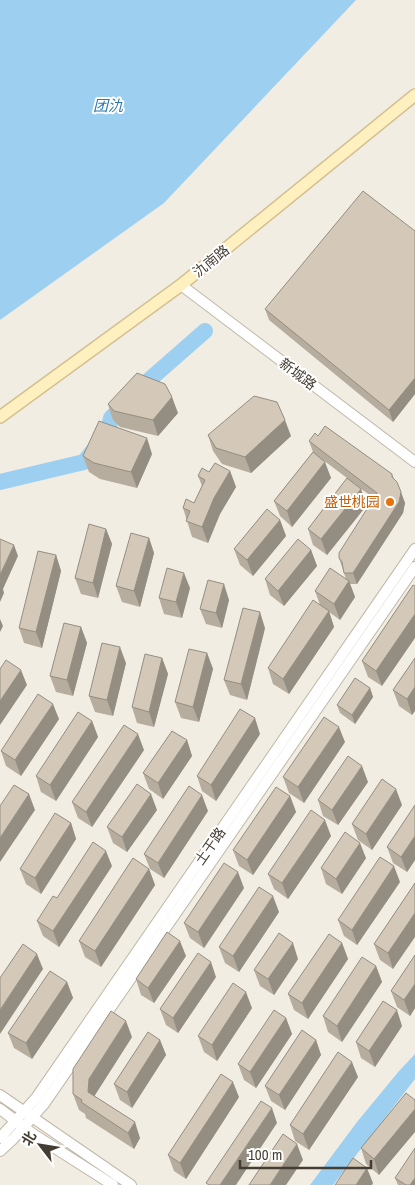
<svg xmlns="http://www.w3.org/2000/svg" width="415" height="1185" font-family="'Archivo Narrow','Noto Sans SC',sans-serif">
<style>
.water{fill:#9dcff1}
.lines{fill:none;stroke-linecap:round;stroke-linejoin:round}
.river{stroke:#9dcff1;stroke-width:16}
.tertiary-casing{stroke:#c0b8a9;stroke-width:12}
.secondary-casing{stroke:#d3c192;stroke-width:14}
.tertiary{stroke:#fff;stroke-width:10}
.secondary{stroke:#fff0c0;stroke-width:11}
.wall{fill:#b6ad9e}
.shaded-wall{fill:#948d81}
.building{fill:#d4c9b8;stroke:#948d81}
.food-dot{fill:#e8710a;stroke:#fff;stroke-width:2}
.labels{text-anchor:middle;stroke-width:4;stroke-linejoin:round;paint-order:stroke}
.street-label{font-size:14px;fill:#443d33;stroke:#fff}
.food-label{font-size:14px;fill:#c56008;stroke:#fff;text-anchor:end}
.water-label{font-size:15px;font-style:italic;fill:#2c78b0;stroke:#fff}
</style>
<rect width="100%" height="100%" fill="#f2ede3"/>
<path class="water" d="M 0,0 L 356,0 L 164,203 L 0,320 Z
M 415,1054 L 415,1079 L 333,1185 L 310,1185 L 357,1122 L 399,1071 Z"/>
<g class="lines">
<path class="river" d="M 0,482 L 84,462 L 97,446 L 109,427 L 111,418 L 148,381 L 205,331"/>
<defs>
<path id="tertiary" d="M 181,285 L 415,462
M 0,1095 L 131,1185
M 0,1109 L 33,1134 L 113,1185
M 0,1138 L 36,1098 L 415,549
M 0,1151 L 13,1139 L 44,1104 L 415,567"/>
<path id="secondary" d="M 0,417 L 181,285 L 415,95"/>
</defs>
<use href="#tertiary" class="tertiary-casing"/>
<use href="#secondary" class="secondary-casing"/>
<use href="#tertiary" class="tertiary"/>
<use href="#secondary" class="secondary"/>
</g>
<path class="wall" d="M 415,231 L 415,394 L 393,422 L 269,320 L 265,309 Z
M 108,404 L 178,413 L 158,436 L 120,427 L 113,420 Z
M 208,435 L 291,436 L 251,473 L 222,464 L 213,451 Z
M 318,436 L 392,474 L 405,503 L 403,513 L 357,584 L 350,584 L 355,597 L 340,620 L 329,612 L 334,627 L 289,694 L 273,684 L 268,668 L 320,605 L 315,591 L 346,579 L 339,558 L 374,498 L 354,484 L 367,505 L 327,555 L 313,545 L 308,529 L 347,478 L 323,460 L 331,478 L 292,527 L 280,516 L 274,501 L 313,452 L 309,441 Z
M 152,454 L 137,488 L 100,479 L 89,472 L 83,456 Z
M 230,471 L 236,487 L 220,514 L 208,543 L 192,537 L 183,508 L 194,503 L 202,486 L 198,476 L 209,472 Z
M 280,520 L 286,536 L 253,576 L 240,565 L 234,549 Z
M 106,529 L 112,544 L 98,598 L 81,594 L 75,578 Z
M 149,538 L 154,553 L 140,607 L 122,602 L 116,586 Z
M 311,550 L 317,566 L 284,606 L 270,595 L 265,579 Z
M 56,555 L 61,571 L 42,648 L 24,643 L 19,628 Z
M 413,585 L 382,686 L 368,677 L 362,661 Z
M 190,588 L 182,618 L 164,614 L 159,598 Z
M 229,600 L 222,628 L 206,624 L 200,609 Z
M 81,627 L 87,643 L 73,696 L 56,692 L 50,676 Z
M 265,628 L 247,700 L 230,695 L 224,680 Z
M 207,653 L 213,669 L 199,722 L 181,718 L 175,702 Z
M 162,658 L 168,674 L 154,727 L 137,723 L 132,707 Z
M 415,658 L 412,715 L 399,706 L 393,690 Z
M 126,663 L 113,716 L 95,712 L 89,696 Z
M 370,688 L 373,697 L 355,724 L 340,713 L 337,705 Z
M 59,719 L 21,776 L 6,766 L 1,751 Z
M 92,721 L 98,737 L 56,801 L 41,792 L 36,776 Z
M 260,734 L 216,801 L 202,791 L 197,776 Z
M 187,740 L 192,756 L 163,799 L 149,789 L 143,773 Z
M 345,742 L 304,803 L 289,793 L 283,777 Z
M 144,750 L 92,827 L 78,818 L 72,802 Z
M 368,782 L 338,825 L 323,816 L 318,800 Z
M 290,796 L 296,812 L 253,875 L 239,866 L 233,850 Z
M 402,805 L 372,850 L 358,840 L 352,824 Z
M 415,805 L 415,860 L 407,872 L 393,863 L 387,847 Z
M 157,810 L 127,852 L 113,843 L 107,827 Z
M 208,811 L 164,878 L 150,869 L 144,854 Z
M 71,823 L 76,839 L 41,894 L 26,884 L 20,869 Z
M 331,836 L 288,899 L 274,889 L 268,874 Z
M 366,858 L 342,894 L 326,884 L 321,868 Z
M 112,866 L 59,947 L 43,936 L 37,921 Z
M 149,869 L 155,885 L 101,967 L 85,957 L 79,941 Z
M 400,882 L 357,945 L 344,936 L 338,920 Z
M 415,883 L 393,969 L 380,960 L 374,944 Z
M 244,888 L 204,948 L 190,938 L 184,923 Z
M 279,912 L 239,972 L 225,963 L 219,947 Z
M 342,943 L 348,959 L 308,1019 L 294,1010 L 288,994 Z
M 415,955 L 415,1008 L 410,1016 L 397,1007 L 391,991 Z
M 186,956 L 154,1003 L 141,995 L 136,979 Z
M 298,959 L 274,995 L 260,986 L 254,970 Z
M 376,966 L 382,982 L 342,1042 L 328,1032 L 323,1016 Z
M 216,977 L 178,1033 L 166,1025 L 160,1009 Z
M 67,982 L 73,998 L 32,1059 L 14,1048 L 8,1033 Z
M 252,1008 L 217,1061 L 204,1052 L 198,1036 Z
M 286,1018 L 292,1034 L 256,1088 L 244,1080 L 238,1064 Z
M 402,1026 L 375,1067 L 361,1058 L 356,1042 Z
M 132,1037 L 95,1095 L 95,1096 L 140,1138 L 134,1149 L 86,1118 L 85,1114 L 79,1110 L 73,1094 Z
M 160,1040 L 166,1055 L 132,1108 L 120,1100 L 114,1084 Z
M 316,1040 L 321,1055 L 285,1110 L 271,1101 L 265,1086 Z
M 358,1077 L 309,1150 L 295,1141 L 290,1125 Z
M 406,1093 L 379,1175 L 366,1164 L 361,1148 Z
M 239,1097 L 186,1179 L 174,1171 L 168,1155 Z
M 395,1178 L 415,1185 L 398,1185 Z"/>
<path class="shaded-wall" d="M 415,378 L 415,394 L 393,422 L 389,410 Z
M 172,397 L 178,413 L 158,436 L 153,420 Z
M 285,420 L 291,436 L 251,473 L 245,457 Z
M 147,438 L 152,454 L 137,488 L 131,472 Z
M 325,462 L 331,478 L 292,527 L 287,511 Z
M 230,471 L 236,487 L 220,514 L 208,543 L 202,527 L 214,498 Z
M 361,489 L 367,505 L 327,555 L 321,539 Z
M 401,492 L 405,503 L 403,513 L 357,584 L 353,573 Z
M 280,520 L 286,536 L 253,576 L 247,560 Z
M 106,529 L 112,544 L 98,598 L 93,583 Z
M 149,538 L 154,553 L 140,607 L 134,591 Z
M 14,545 L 18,556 L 3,589 L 4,593 L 0,602 L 0,575 Z
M 311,550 L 317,566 L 284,606 L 278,591 Z
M 56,555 L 61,571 L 42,648 L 36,632 Z
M 184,573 L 190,588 L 182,618 L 176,602 Z
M 349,581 L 355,597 L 340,620 L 334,604 Z
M 224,584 L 229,600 L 222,628 L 216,613 Z
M 329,611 L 334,627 L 289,694 L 283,679 Z
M 260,612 L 265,628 L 247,700 L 241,684 Z
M 415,614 L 415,638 L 382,686 L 376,671 Z
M 0,619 L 3,626 L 0,632 Z
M 81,627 L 87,643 L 73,696 L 67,680 Z
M 120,647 L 126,663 L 113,716 L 107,700 Z
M 207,653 L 213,669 L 199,722 L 193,707 Z
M 162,658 L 168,674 L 154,727 L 149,712 Z
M 21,670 L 27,685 L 0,725 L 0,701 Z
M 415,687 L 415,711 L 412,715 L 407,699 Z
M 370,688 L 373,697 L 355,724 L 352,715 Z
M 53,704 L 59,719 L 21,776 L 15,760 Z
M 255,718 L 260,734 L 216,801 L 211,785 Z
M 92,721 L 98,737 L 56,801 L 50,785 Z
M 339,727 L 345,742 L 304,803 L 298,787 Z
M 138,734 L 144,750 L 92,827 L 86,812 Z
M 187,740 L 192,756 L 163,799 L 158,783 Z
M 362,766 L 368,782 L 338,825 L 332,810 Z
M 396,789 L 402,805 L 372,850 L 366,834 Z
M 29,794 L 35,810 L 0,862 L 0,838 Z
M 151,794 L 157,810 L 127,852 L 122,837 Z
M 202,795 L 208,811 L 164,878 L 158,863 Z
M 290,796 L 296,812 L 253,875 L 247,860 Z
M 325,820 L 331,836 L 288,899 L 282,883 Z
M 71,823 L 76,839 L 41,894 L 35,878 Z
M 415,836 L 415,860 L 407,872 L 401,857 Z
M 360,843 L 366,858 L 342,894 L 336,879 Z
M 106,851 L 112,866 L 59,947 L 53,931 Z
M 394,866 L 400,882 L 357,945 L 352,930 Z
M 149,869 L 155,885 L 101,967 L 95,951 Z
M 238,872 L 244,888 L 204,948 L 198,932 Z
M 273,896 L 279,912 L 239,972 L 233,956 Z
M 415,913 L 415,937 L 393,969 L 388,953 Z
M 180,941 L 186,956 L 154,1003 L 148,988 Z
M 293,943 L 298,959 L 274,995 L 268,979 Z
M 342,943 L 348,959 L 308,1019 L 302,1003 Z
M 37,954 L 43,969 L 0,1034 L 0,1010 Z
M 211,962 L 216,977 L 178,1033 L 173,1018 Z
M 376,966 L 382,982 L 342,1042 L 337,1026 Z
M 67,982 L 73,998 L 32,1059 L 26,1043 Z
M 415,984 L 415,1008 L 410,1016 L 404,1000 Z
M 246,992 L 252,1008 L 217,1061 L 212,1045 Z
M 397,1010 L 402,1026 L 375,1067 L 369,1051 Z
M 286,1018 L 292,1034 L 256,1088 L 250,1072 Z
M 126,1021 L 132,1037 L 95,1095 L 94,1108 L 88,1092 L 89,1079 Z
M 160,1040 L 166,1055 L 132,1108 L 127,1092 Z
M 316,1040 L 321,1055 L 285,1110 L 279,1095 Z
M 352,1062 L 358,1077 L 309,1150 L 303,1134 Z
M 233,1082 L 239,1097 L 186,1179 L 180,1163 Z
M 272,1108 L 277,1123 L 236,1185 L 220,1185 Z
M 415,1109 L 415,1132 L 379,1175 L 374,1159 Z
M 135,1122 L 140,1138 L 134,1149 L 128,1133 Z
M 297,1144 L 303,1160 L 286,1185 L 270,1185 Z
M 367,1168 L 373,1183 L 372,1185 L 356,1185 Z
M 415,1178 L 415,1185 L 410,1185 Z"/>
<path class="building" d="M 363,191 L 415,231 L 415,378 L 389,410 L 265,309 Z
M 137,373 L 165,384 L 172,397 L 153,420 L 114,411 L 108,404 Z
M 254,396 L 277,402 L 285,420 L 245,457 L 216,448 L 208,435 Z
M 99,421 L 147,438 L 131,472 L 94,463 L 83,456 Z
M 325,426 L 392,474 L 392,477 L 397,482 L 401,492 L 399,502 L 353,573 L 344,573 L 342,562 L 339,558 L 339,553 L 377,493 L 309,441 L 315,433 L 318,436 Z
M 313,452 L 325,462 L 287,511 L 274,501 Z
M 215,463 L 230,471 L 214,498 L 202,527 L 186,521 L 190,511 L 183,508 L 186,499 L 194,503 L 205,480 L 198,476 L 202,468 L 209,472 Z
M 347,478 L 361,489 L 321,539 L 308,529 Z
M 267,509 L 280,520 L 247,560 L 234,549 Z
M 89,524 L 106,529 L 93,583 L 75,578 Z
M 131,533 L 149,538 L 134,591 L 116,586 Z
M 0,539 L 14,545 L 0,575 Z
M 298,539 L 311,550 L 278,591 L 265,579 Z
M 38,551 L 56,555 L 36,632 L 19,628 Z
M 167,568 L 184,573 L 176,602 L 159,598 Z
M 330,568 L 349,581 L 334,604 L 315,591 Z
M 208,580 L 224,584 L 216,613 L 200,609 Z
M 413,585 L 415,586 L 415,614 L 376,671 L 362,661 Z
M 313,600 L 329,611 L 283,679 L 268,668 Z
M 243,608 L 260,612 L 241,684 L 224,680 Z
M 64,623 L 81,627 L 67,680 L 50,676 Z
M 102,643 L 120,647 L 107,700 L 89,696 Z
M 189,649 L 207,653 L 193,707 L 175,702 Z
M 145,654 L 162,658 L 149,712 L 132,707 Z
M 415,658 L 415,687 L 407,699 L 393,690 Z
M 6,660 L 21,670 L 0,701 L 0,669 Z
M 355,678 L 370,688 L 352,715 L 337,705 Z
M 38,694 L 53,704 L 15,760 L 1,751 Z
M 240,709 L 255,718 L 211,785 L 197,776 Z
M 78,712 L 92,721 L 50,785 L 36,776 Z
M 324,717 L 339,727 L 298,787 L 283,777 Z
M 124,725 L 138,734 L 86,812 L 72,802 Z
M 172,731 L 187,740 L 158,783 L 143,773 Z
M 348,756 L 362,766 L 332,810 L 318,800 Z
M 382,779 L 396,789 L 366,834 L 352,824 Z
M 137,784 L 151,794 L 122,837 L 107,827 Z
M 14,785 L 29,794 L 0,838 L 0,806 Z
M 189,786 L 202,795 L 158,863 L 144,854 Z
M 276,787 L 290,796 L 247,860 L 233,850 Z
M 415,805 L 415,836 L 401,857 L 387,847 Z
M 311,810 L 325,820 L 282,883 L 268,874 Z
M 55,813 L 71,823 L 35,878 L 20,869 Z
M 345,832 L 360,843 L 336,879 L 321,868 Z
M 93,842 L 106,851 L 53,931 L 37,921 L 53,896 L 57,898 Z
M 380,857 L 394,866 L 352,930 L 338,920 Z
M 133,858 L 149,869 L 95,951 L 79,941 Z
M 224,863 L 238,872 L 198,932 L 184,923 Z
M 415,883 L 415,913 L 388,953 L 374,944 Z
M 259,887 L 273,896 L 233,956 L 219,947 Z
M 167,932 L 180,941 L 148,988 L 136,979 Z
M 279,933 L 293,943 L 268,979 L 254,970 Z
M 329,934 L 342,943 L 302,1003 L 288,994 Z
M 23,944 L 37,954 L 0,1010 L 0,978 Z
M 198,953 L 211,962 L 173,1018 L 160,1009 Z
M 415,955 L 415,984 L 404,1000 L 391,991 Z
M 362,957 L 376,966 L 337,1026 L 323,1016 Z
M 50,971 L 67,982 L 26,1043 L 8,1033 Z
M 233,983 L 246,992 L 212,1045 L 198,1036 Z
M 383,1001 L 397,1010 L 369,1051 L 356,1042 Z
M 274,1010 L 286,1018 L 250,1072 L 238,1064 Z
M 111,1011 L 126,1021 L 89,1079 L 88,1092 L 135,1122 L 128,1133 L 81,1102 L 82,1100 L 73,1094 L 73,1069 Z
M 302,1030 L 316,1040 L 279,1095 L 265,1086 Z
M 148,1032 L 160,1040 L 127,1092 L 114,1084 Z
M 338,1052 L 352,1062 L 303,1134 L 290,1125 Z
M 221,1074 L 233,1082 L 180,1163 L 168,1155 Z
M 406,1093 L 415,1100 L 415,1109 L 374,1159 L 361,1148 Z
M 261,1101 L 272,1108 L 220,1185 L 209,1185 L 206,1183 Z
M 283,1134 L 297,1144 L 270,1185 L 249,1185 Z
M 415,1148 L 415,1178 L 410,1185 L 406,1185 L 395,1178 Z
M 353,1158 L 367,1168 L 356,1185 L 335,1185 Z"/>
<circle class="food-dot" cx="390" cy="502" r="5"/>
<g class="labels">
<g class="street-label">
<text transform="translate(211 261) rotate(-39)" y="5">氿南路</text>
<text transform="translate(298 374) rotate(37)" y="5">新城路</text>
<text transform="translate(210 846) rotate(-55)" y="5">土干路</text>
</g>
<g class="food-label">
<text x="380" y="507">盛世桃园</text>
</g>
<g class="water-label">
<text x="108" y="111">团氿</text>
</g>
</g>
<g transform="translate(40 1145) rotate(301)" stroke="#ffffff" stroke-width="4" paint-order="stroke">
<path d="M0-4L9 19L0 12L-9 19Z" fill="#443d33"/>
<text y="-8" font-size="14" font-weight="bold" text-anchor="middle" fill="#443d33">北</text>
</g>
<path d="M240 1160v8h131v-8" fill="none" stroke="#443d33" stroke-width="2.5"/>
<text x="248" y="1160" font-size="15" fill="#443d33" stroke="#ffffff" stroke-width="4" paint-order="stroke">100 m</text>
</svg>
